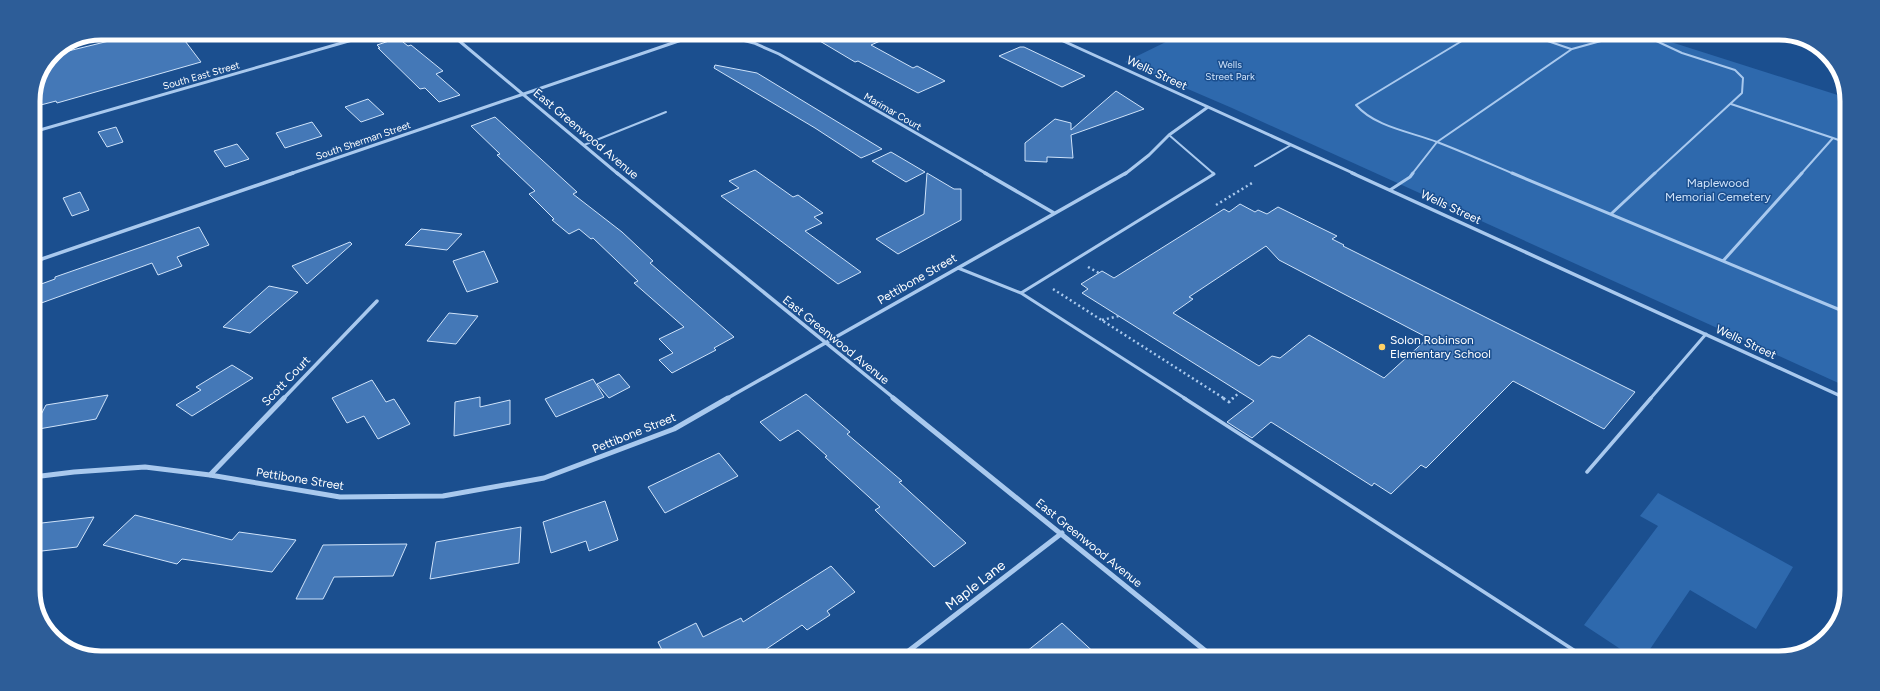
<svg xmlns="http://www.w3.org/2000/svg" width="1880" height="691" font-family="Figtree,sans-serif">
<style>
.green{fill:#2e69ad}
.building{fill:#4478b7;stroke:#cfe3fa;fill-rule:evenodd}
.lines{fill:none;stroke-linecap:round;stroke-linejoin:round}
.path-far1{stroke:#a9c9ee;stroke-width:2.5;stroke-dasharray:2 3;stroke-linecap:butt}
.path{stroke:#a9c9ee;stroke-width:3;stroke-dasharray:2.5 3.5;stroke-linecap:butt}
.lane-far2{stroke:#a9c9ee;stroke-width:2}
.lane-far1{stroke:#a9c9ee;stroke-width:3}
.lane{stroke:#a9c9ee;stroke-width:3.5}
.street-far2{stroke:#a9c9ee;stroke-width:3}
.street-far1{stroke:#a9c9ee;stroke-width:3.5}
.street{stroke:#a9c9ee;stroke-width:5}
.poi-dot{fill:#ffd166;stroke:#1b4f8f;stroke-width:1.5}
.labels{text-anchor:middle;stroke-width:3;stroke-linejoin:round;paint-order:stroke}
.far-park-label{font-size:10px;fill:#cfe3fa;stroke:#1b4f8f}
.far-street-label{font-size:10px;fill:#fff;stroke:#1b4f8f}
.street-label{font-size:12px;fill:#fff;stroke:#1b4f8f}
.park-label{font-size:12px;fill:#cfe3fa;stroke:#1b4f8f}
.poi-label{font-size:12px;fill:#fff;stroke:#1b4f8f;text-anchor:start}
.near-street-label{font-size:14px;fill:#fff;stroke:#1b4f8f}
.rim{fill:none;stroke:#fff;stroke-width:5}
</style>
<rect width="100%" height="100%" fill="#1b4f8f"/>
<path class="green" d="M 1180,35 L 1652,36 L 1847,98 L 1845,386 L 1232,108 L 1125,62 Z
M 1658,493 L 1793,567 L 1756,629 L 1690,590 L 1644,658 L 1634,658 L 1584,625 L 1658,526 L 1640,516 Z"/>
<path class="building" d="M 124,33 L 179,33 L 201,62 L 57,103 L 56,101 L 33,107 L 33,97 L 52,55 L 109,41 L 107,38 Z
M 808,34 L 894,35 L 871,45 L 913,68 L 917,66 L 945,81 L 918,93 L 858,61 L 855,62 Z
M 398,38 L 408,46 L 411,45 L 443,71 L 436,74 L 460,95 L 439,102 L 425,88 L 420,89 L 378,48 L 380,48 L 377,45 Z
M 1020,47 L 1024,47 L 1085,76 L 1062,87 L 999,56 Z
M 715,65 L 757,73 L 882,149 L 861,158 L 815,128 L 714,68 Z
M 1116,91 L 1144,109 L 1071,135 L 1073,158 L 1047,157 L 1047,162 L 1025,161 L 1025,143 L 1055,119 L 1071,123 L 1071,130 Z
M 368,99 L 384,114 L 361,122 L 345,107 Z
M 495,117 L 577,192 L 573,194 L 622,232 L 653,261 L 650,263 L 734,337 L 714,348 L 716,350 L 672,373 L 659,360 L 673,353 L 659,339 L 684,327 L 634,283 L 638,281 L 593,238 L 591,239 L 579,229 L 569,234 L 552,220 L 554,219 L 529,194 L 535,191 L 497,155 L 500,154 L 471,126 Z
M 312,122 L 322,136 L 285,148 L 276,133 Z
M 116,127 L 123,142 L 107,147 L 98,132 Z
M 237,144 L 249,159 L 225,167 L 214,151 Z
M 891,152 L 925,172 L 906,182 L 872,161 Z
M 755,170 L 793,197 L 798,195 L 823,213 L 814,217 L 822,223 L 805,231 L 861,272 L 838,284 L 721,196 L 739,188 L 729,181 Z
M 927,173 L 954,189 L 961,189 L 961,220 L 898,254 L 876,239 L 924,214 Z
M 80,192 L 89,210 L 72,216 L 63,198 Z
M 1240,204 L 1255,212 L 1258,210 L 1267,214 L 1278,207 L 1337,236 L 1332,239 L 1344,245 L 1343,246 L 1635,392 L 1604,429 L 1513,381 L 1426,468 L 1421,465 L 1391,494 L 1374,483 L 1372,486 L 1271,422 L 1252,438 L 1227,422 L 1254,401 L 1082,293 L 1088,289 L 1081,284 L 1102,271 L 1114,278 L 1224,209 L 1229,212 ZM 1266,246 L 1279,260 L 1428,338 L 1384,378 L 1309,335 L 1280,358 L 1272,356 L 1259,366 L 1173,313 L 1193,299 L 1189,297 Z
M 199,227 L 209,245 L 177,257 L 182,266 L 158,275 L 152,263 L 33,306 L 33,287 L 55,279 L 55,277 Z
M 421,229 L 462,234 L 447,250 L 405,245 Z
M 350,242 L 352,244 L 307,284 L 292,266 Z
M 484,251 L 498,282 L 467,292 L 453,261 Z
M 269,286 L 298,292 L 250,333 L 223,327 Z
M 449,313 L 478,316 L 456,344 L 427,341 Z
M 232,365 L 253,378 L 192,416 L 176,405 L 201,390 L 196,387 Z
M 619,374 L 630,387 L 609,398 L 597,384 Z
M 593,379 L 604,397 L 556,417 L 545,399 Z
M 372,380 L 386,402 L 394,399 L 410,424 L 378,439 L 364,416 L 347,423 L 332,398 Z
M 806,394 L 850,432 L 847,434 L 902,481 L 899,482 L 966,543 L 934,567 L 875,510 L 880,507 L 825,457 L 827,456 L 798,430 L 780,441 L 760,422 Z
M 108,395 L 96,419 L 33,430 L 46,405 Z
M 480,397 L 480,407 L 510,400 L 510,424 L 454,436 L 455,402 Z
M 719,453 L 738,476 L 665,513 L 648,487 Z
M 605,501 L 618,540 L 589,551 L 586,541 L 551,553 L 543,522 Z
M 135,515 L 232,540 L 239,532 L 296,540 L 272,572 L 182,559 L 177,564 L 103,545 Z
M 94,517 L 77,547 L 33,552 L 33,524 Z
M 521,527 L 519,563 L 430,579 L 436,542 Z
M 407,544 L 393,576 L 334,577 L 323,599 L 296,599 L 323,545 Z
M 831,566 L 855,592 L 827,611 L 830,615 L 807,630 L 802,625 L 756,656 L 665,656 L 658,642 L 696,623 L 703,637 L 741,618 L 743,622 Z
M 1062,623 L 1099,657 L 1021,656 Z"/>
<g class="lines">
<path class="path-far1" d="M 1216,205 L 1252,183
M 1088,267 L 1099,273
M 1053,289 L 1225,399
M 1102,320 L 1119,316
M 1232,399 L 1240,392"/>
<path class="path" d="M 1223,398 L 1229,402 L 1233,398"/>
<path class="lane-far2" d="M 1470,36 L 1356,105 C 1375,127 1411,132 1437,142 C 1463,152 1488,163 1514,174
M 1533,36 L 1571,49
M 1632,36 L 1652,39 L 1668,36
M 1652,39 L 1682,53 L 1735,70 L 1743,78 L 1742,93 L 1654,174
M 1731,104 L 1833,138 L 1801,174
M 1169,135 L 1214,174
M 1833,138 L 1847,143
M 584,145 L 666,112
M 1255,166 L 1291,145
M 1412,174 L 1437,142 L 1572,49 L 1619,36"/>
<path class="lane-far1" d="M 1512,173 L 1845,312
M 1390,190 L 1410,177 L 1413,173
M 1611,214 L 1655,173
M 1723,261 L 1802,173
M 958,268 L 1021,293 L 1214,174 L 1213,173
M 1021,293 L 1186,399
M 1650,399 L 1706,334"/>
<path class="lane" d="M 1184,398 L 1586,658
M 1587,472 L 1651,398"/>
<path class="street-far2" d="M 451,34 L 618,174
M 719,34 L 754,43 L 779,54 L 987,174
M 1050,35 L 1355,174
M 1792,37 L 1807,41
M 33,132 L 373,34
M 290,174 L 699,34
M 1125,174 L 1149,155 L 1169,135 L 1208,107"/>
<path class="street-far1" d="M 617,173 L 895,399
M 985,173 L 1054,213
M 1352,173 L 1845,398
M 33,262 L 293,173
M 283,399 L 377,301
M 726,399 L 1126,173"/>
<path class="street" d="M 893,398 L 1213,657
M 210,475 L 284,398
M 33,477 L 74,472 L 145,467 L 210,475 L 340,497 L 443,496 L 544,478 L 674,429 L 728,398
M 902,656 L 1062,533"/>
</g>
<circle class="poi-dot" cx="1382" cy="347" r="4"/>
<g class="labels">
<g class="far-park-label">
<text x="1230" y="68">Wells<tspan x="1230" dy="12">Street Park</tspan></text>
</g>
<g class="far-street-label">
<text transform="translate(201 75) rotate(-16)" y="4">South East Street</text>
<text transform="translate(893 111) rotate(30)" y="4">Marimar Court</text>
<text transform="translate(363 140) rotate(-19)" y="4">South Sherman Street</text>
</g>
<g class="street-label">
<text transform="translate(1157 73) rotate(25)" y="4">Wells Street</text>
<text transform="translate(586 134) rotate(40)" y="4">East Greenwood Avenue</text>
<text transform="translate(1451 207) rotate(25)" y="4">Wells Street</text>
<text transform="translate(917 279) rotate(-30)" y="4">Pettibone Street</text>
<text transform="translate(836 340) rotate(39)" y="4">East Greenwood Avenue</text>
<text transform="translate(1746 342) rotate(25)" y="4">Wells Street</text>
<text transform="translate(286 381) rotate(-46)" y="4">Scott Court</text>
<text transform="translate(634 433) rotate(-22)" y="4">Pettibone Street</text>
<text transform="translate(300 479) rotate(9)" y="4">Pettibone Street</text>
<text transform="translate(1089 543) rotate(39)" y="4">East Greenwood Avenue</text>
</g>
<g class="park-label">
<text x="1718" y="187">Maplewood<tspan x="1718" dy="14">Memorial Cemetery</tspan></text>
</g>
<g class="poi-label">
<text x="1390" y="344">Solon Robinson<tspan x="1390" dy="14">Elementary School</tspan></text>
</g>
<g class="near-street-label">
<text transform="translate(975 585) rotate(-38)" y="5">Maple Lane</text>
</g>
</g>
<path d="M0 0H1880V691H0ZM101 40H1779A61 61 0 0 1 1840 101V590A61 61 0 0 1 1779 651H101A61 61 0 0 1 40 590V101A61 61 0 0 1 101 40Z" fill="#2d5d98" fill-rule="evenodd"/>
<path class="rim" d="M101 40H1779A61 61 0 0 1 1840 101V590A61 61 0 0 1 1779 651H101A61 61 0 0 1 40 590V101A61 61 0 0 1 101 40Z"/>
</svg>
